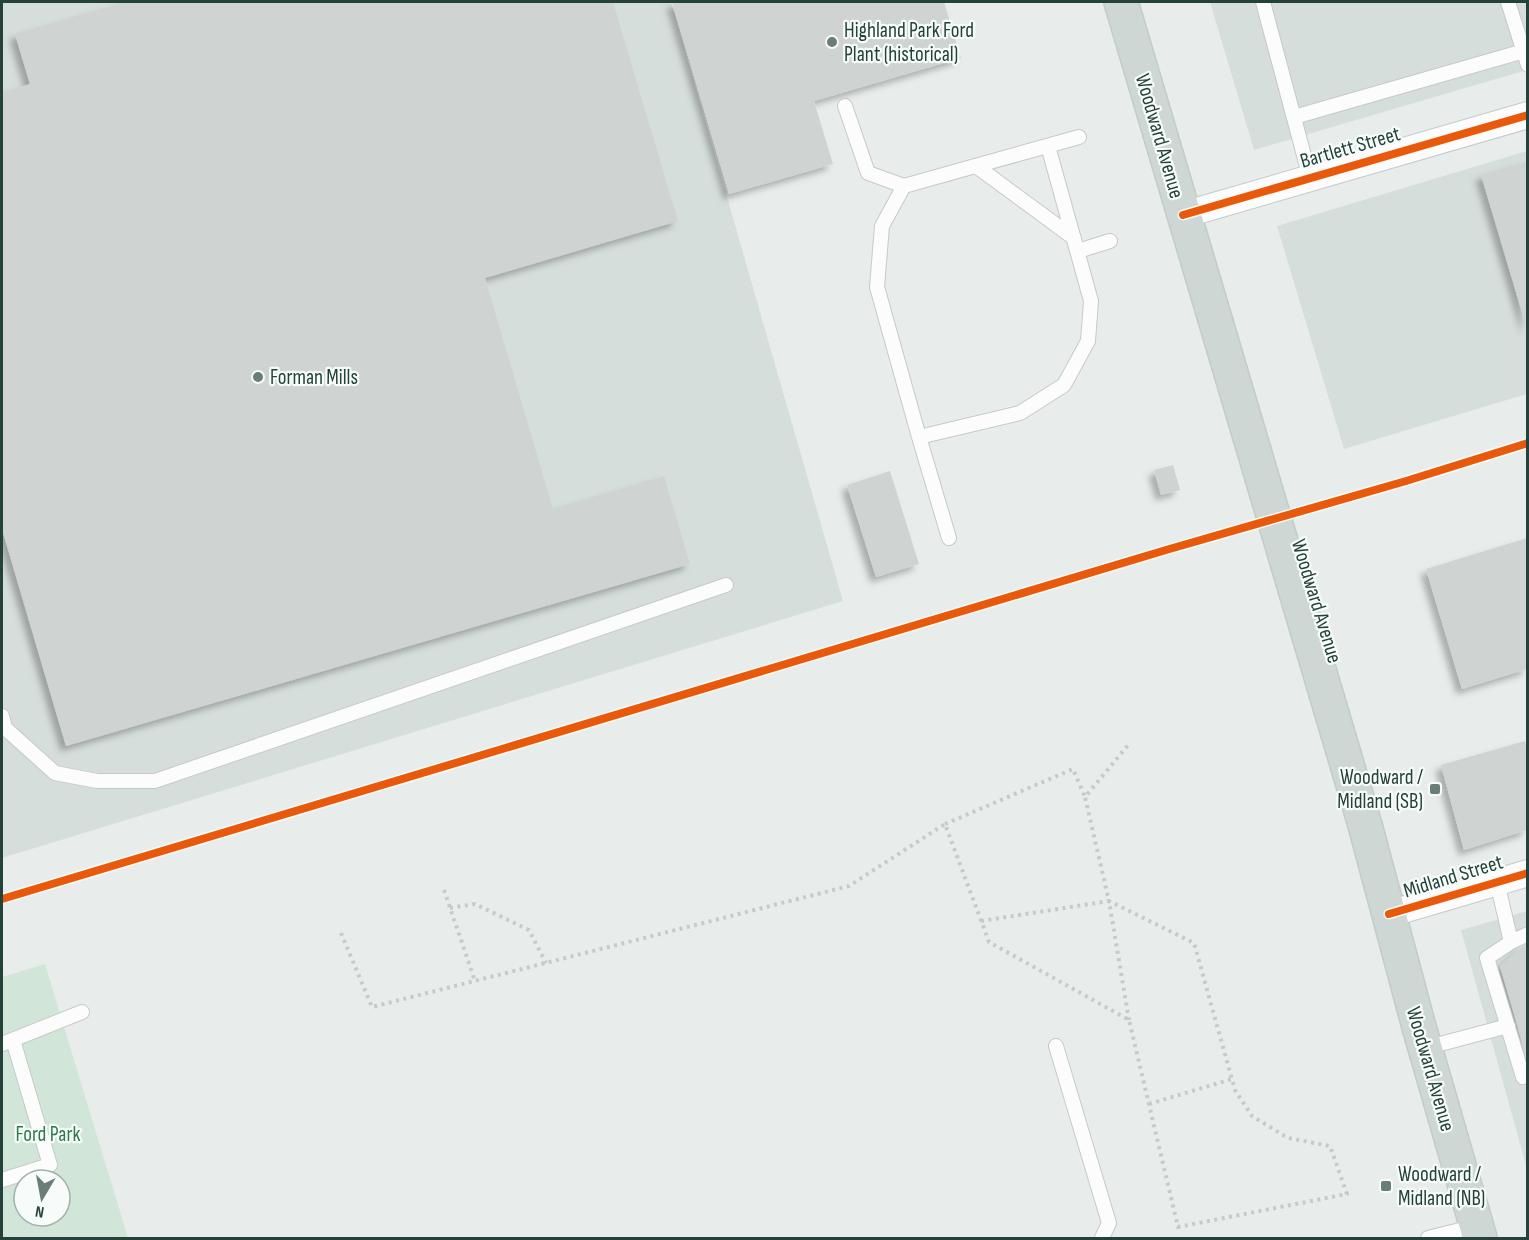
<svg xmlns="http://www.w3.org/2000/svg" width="1529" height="1240" font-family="'Sofia Sans Condensed',sans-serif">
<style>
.built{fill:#d6dedb}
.green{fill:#d1e6d8;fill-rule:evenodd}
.building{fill:#cfd4d2;filter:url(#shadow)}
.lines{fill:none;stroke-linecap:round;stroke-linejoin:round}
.service-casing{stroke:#c5cac8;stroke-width:16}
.minor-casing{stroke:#c5cac8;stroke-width:28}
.primary-casing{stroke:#c3ccc9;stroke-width:36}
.path{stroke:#c3ccca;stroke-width:4;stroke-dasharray:3 4.5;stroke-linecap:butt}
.service{stroke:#fcfcfc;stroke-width:14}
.minor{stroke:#fcfcfc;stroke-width:26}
.primary{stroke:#cfd7d5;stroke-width:33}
.cycleway-casing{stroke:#f7fbf9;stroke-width:11}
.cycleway{stroke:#e8590c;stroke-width:8}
.poi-dot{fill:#697e78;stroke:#f7fbf9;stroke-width:2}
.labels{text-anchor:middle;stroke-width:4.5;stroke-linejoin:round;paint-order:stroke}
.poi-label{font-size:21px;fill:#24423a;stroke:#f7fbf9;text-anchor:start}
.street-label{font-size:21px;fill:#24423a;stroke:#f7fbf9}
.park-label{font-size:21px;fill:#2d7a4b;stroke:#f7fbf9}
</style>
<defs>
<filter id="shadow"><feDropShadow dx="-5.5" dy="5.5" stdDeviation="3" flood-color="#0004"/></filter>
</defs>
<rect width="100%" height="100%" fill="#e8edeb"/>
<path class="built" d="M 2,2 L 671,2 L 843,601 L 2,858 Z
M 1210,2 L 1527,2 L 1527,70 L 1254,150 Z
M 1527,151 L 1527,394 L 1344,449 L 1277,226 Z
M 1527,911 L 1527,1169 L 1461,930 Z"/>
<path class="green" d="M 45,964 L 128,1238 L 2,1238 L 2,977 ZM 24,1180 L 60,1180 L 60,1216 L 24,1216 Z"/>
<path class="building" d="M 125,2 L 613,2 L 678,221 L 485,278 L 553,509 L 664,476 L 690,564 L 66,746 L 2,529 L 2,93 L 30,84 L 15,34 Z
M 672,2 L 944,2 L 961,58 L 814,101 L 833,164 L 729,194 Z
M 1527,161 L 1527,329 L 1481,175 Z
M 1173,465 L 1180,490 L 1161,495 L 1154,470 Z
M 890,471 L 919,564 L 876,577 L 847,485 Z
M 1527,538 L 1527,669 L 1462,689 L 1426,569 Z
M 1525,741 L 1527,751 L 1527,830 L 1464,850 L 1441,765 Z
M 1524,945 L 1527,955 L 1527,1059 L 1500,966 Z"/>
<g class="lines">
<defs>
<path id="service" d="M 1263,2 L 1310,178
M 1508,2 L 1528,65
M 845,106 L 868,173 L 904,186
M 1294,117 L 1524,51
M 1048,146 L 1091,301 L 1088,341 L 1064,385 L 1020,413 L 919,437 L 877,287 L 882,226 L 904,186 L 1079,137
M 976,166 L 1074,238
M 1078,251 L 1110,241
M 919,437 L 949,538
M 2,716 L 5,728 L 55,773 L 97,781 L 155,781 L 726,585
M 1497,882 L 1511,942 L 1487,958 L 1523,1077 L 1528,1075
M 1511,942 L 1528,934
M 2,1044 L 82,1012
M 1056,1046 L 1109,1223 L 1102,1238
M 1425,1048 L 1508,1026
M 2,1180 L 50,1165 L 13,1040
M 1428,1238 L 1476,1226"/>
<path id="minor" d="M 1183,215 L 1528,115
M 1389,914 L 1528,873"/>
<path id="primary" d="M 1121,2 L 1365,825 L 1419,1027 L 1480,1238"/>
</defs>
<use href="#service" class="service-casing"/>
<use href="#minor" class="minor-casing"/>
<use href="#primary" class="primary-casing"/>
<path class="path" d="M 945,824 L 1073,769 L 1085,797
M 444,890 L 475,981
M 450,908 L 475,904 L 529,930 L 546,963
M 981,921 L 1109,901 L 1129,1020
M 341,933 L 372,1007 L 849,886 L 945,824 L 989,942 L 1129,1020 L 1178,1227 L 1347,1194 L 1330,1146 L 1288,1138 L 1252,1116 L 1235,1090 L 1194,943 L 1109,901 L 1085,797 L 1129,744
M 1149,1104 L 1232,1079"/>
<use href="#service" class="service"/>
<use href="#minor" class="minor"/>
<use href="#primary" class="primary"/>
<defs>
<path id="cycleway" d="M 1183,215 L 1528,115
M 2,899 L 1166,550 L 1406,481 L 1528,443
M 1389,914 L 1528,873"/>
</defs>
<use href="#cycleway" class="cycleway-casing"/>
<use href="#cycleway" class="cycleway"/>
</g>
<g class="poi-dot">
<circle cx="832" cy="42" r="6"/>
<circle cx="258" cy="377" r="6"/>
<rect x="1429" y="783" width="12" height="12" rx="3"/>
<rect x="1380" y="1180" width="12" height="12" rx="3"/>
</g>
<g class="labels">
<g class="poi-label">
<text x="844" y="37">Highland Park Ford<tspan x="844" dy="24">Plant (historical)</tspan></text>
<text x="270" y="384">Forman Mills</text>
<text x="1423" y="784" text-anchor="end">Woodward /<tspan x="1423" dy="24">Midland (SB)</tspan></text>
<text x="1398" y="1181">Woodward /<tspan x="1398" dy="24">Midland (NB)</tspan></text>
</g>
<g class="street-label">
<text transform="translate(1160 136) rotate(74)" y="7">Woodward Avenue</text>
<text transform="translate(1350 147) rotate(-16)" y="7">Bartlett Street</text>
<text transform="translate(1317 601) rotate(73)" y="7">Woodward Avenue</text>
<text transform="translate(1453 876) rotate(-17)" y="7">Midland Street</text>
<text transform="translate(1431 1069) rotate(74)" y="7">Woodward Avenue</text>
</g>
<g class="park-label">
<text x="48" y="1141">Ford Park</text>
</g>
</g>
<rect width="1529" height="1240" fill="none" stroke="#24423a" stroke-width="6"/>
<g transform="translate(42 1198) rotate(190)"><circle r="28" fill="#f7fbf9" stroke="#a3b1ad" stroke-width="1.5"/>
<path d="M0-4.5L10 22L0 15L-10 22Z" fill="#697e78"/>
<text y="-9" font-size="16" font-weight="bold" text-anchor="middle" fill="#24423a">N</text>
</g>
</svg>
